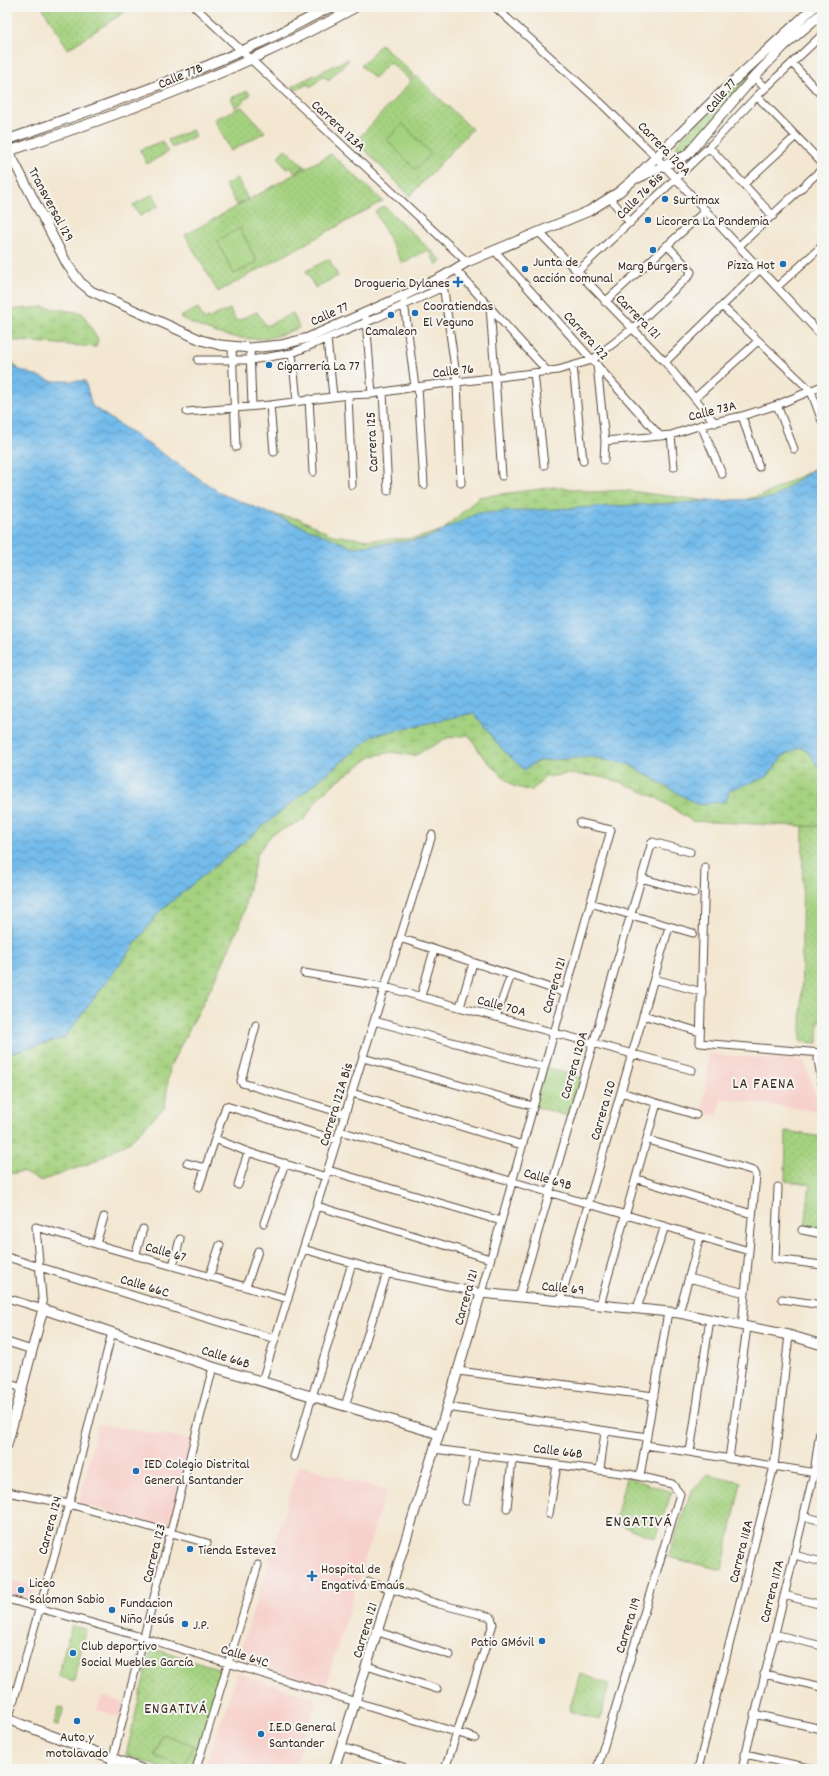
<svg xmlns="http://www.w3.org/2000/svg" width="829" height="1776" font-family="Dekko,sans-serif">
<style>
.built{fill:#f7d0cb}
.grass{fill:url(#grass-tufts);stroke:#707e4f}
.wetland{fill:url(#wetland-marsh);stroke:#707e4f}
.park{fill:url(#park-dots);stroke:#707e4f}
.pitch{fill:#a5d280;stroke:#707e4f}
.water{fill:url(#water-waves);stroke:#577284}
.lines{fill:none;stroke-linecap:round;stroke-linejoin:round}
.minor-casing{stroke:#574639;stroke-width:9}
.tertiary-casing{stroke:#574639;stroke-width:11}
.minor{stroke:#fff;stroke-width:7}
.tertiary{stroke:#fff;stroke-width:9}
.poi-dot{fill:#1f6fb2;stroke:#f6f6f2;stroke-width:1.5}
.labels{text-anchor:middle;stroke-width:4;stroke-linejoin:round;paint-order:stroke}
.street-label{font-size:14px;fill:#3b2a1e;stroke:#f6f6f2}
.poi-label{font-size:14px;fill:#3b2a1e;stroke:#f6f6f2;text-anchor:start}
.neighbourhood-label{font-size:15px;letter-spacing:1px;fill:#3b2a1e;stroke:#f6f6f2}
.quarter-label{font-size:16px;letter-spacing:1px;fill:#3b2a1e;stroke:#f6f6f2}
</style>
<defs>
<pattern id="grass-tufts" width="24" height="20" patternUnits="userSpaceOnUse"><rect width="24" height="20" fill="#a5d280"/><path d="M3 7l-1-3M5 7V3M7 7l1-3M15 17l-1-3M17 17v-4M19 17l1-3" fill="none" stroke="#8fb46e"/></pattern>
<pattern id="wetland-marsh" width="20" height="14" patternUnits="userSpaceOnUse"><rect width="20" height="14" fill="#a5d280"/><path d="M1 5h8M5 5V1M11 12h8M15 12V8" fill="none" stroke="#8fb46e"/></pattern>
<pattern id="park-dots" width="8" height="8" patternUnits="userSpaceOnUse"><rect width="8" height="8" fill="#a5d280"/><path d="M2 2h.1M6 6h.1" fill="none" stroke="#8fb46e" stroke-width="1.8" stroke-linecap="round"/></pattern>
<pattern id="water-waves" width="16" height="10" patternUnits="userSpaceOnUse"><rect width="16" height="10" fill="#73bbeb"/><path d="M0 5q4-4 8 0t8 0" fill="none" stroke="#6098be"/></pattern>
</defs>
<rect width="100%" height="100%" fill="#f6f6f2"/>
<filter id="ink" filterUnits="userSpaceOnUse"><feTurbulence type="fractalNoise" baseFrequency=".025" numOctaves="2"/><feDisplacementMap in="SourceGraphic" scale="8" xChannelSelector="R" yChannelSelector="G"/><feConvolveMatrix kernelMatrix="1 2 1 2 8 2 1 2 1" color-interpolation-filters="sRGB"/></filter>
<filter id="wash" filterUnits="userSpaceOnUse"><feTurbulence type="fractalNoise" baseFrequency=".012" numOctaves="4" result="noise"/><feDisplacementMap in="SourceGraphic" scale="16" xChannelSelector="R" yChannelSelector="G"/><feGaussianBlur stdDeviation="0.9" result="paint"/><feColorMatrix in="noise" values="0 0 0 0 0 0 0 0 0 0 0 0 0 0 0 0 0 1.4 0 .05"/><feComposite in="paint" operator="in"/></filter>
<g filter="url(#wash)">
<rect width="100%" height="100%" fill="#f3e7d2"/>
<path class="built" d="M 708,1054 L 804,1061 L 822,1112 L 721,1098 L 718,1116 L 702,1112 L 706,1086 Z
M 98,1424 L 194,1440 L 171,1529 L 79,1503 Z
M 299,1465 L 386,1491 L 325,1687 L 238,1660 Z
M 8,1580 L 36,1587 L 33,1601 L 7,1593 Z
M 237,1673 L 317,1699 L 294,1769 L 205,1769 Z
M 102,1696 L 125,1703 L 121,1717 L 97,1710 Z"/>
<path class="grass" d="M 764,59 L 683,155 L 679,155 L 676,152 L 677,143 L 733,87 Z"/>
<path class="wetland" d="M 45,307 L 82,313 L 98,339 L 96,347 L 7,340 L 7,310 Z
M 7,357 L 12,361 L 32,387 L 36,449 L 271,514 L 300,519 L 332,535 L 370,540 L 417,538 L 443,530 L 479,497 L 555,487 L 597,492 L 621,490 L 708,501 L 734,503 L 765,494 L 822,465 L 822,827 L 692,821 L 657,798 L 621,782 L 595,776 L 568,774 L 546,777 L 531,791 L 513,786 L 483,757 L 469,735 L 447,738 L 414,756 L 392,752 L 373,756 L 337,781 L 318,798 L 304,820 L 272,834 L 257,854 L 241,922 L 216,978 L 170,1066 L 165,1107 L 130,1141 L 93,1162 L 41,1181 L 22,1172 L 7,1174 Z"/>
<path class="park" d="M 42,7 L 132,7 L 68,49 Z
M 381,44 L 414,75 L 410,80 L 390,62 L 374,78 L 361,66 Z
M 348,59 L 349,60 L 329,80 L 323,76 L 311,87 L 308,84 L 296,90 L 292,86 Z
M 416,76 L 472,129 L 410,196 L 398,184 L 399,183 L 394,180 L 356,141 Z
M 248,91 L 250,95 L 236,108 L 231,98 Z
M 242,107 L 265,132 L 231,151 L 214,119 Z
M 192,130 L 195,136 L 172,148 L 168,140 Z
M 162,141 L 168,152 L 147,164 L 140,150 Z
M 285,149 L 305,167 L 295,173 L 291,167 L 286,169 L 278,156 Z
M 331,154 L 383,201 L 218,292 L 185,235 Z
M 237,178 L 248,199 L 237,205 L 225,185 Z
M 384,206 L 442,261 L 436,264 L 428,250 L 402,263 L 375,212 Z
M 329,259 L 338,276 L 315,288 L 306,271 Z
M 198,308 L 204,320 L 230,309 L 236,321 L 257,312 L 266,326 L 293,313 L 299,328 C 289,332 279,336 269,338 C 238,342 206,332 180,317 Z
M 803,826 L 822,827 L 822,1021 L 818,1021 L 818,1043 L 801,1042 Z
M 544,1067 L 583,1078 L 571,1117 L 533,1106 Z
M 786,1131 L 822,1137 L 822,1228 L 805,1227 L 810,1184 L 785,1181 Z
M 708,1474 L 741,1482 L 722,1570 L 668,1557 L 691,1491 Z
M 626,1477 L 672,1492 L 655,1538 L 615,1523 Z
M 151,1648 L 225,1670 L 192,1769 L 164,1769 L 126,1755 Z
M 580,1674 L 609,1684 L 600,1720 L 569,1711 Z"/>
<path class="pitch" d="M 403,124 L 431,154 L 415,169 L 387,140 Z
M 153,194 L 159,205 L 140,216 L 133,205 Z
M 240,228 L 257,262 L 234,274 L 217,241 Z
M 71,1626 L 86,1629 L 74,1681 L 58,1676 Z
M 59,1707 L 64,1708 L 58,1726 L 54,1725 Z
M 162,1734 L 193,1745 L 184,1767 L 155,1756 Z"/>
<path class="water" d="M 7,365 L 51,381 L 85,381 L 92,406 L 222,494 L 353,547 L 425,539 L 478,513 L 773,498 L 822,463 L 822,772 L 808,752 L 800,747 L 783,756 L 767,777 L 730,790 L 726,801 L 698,805 L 628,764 L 591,757 L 538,761 L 524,770 L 500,747 L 474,713 L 374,735 L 160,911 L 64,1038 L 7,1054 Z"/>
</g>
<g filter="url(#ink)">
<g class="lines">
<defs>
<path id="minor" d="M 195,7 L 467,262
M 495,7 L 601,103 L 656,157 L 822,336
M 792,63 L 822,96
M 754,77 L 765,88
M 757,96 L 822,163
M 709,147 L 773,216
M 744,184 L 796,136
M 610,198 L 630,223
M 539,232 L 665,362 L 715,423
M 739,246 L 822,169
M 495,251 L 660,436
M 455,269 L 548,372
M 577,272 L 709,147 L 757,96 L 822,35
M 442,277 L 457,382 L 461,483
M 777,287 L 822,246
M 404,302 L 415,387
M 605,302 L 706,210
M 490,306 L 502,476
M 722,306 L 811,391 L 822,421
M 366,319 L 372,394
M 327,339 L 333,396
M 232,347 L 236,447
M 250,348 L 252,406
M 292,353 L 297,401
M 198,360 L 251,360 L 292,353 L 374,319 L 443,287
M 665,362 L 760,269
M 597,365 L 605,441 L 604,460
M 573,366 L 583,461
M 534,373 L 544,465
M 418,387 L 424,485
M 383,392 L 388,491
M 348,395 L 352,485
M 695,398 L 758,341
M 309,399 L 313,472
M 270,405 L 274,452
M 777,405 L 794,449
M 187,412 L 270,405 L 348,395 L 372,394 L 415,387 L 558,370 L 592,360 L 632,329 L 689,276 L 691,272 L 690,270 L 667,245
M 742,416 L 759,467
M 701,425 L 722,474
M 671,435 L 674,467
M 605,441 L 671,435 L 701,425 L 742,416 L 777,405 L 822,386
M 705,867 L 700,1043 L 822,1053
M 641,878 L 694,893
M 590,903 L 693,933
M 400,938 L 565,993
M 304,973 L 385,987 L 692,1070
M 654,979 L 702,992
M 421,996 L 434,950
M 460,1007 L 473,963
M 643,1015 L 700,1032
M 496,1017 L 511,975
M 374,1021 L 544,1067
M 256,1025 L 241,1081 L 242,1083 L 345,1114
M 817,1053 L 822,1084
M 363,1058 L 533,1106
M 621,1092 L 696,1115
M 352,1093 L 522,1145
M 340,1131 L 749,1251
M 215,1139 L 248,1152 L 326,1177
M 648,1140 L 754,1171 L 756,1175 L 742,1326
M 187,1163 L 205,1168
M 328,1170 L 501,1221
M 637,1179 L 752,1214
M 238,1185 L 248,1152
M 199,1187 L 226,1106 L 337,1140
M 778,1187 L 775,1259 L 822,1265
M 317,1206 L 490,1259
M 264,1223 L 285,1163
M 802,1230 L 822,1234
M 96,1244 L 104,1217
M 303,1249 L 387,1273 L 481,1293 L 611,830 L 580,823
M 135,1256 L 143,1229
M 7,1257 L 275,1339
M 173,1266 L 180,1239
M 209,1277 L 220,1245
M 689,1278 L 745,1293
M 246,1287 L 258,1251
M 519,1297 L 652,842 L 690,852
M 7,1298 L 43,1309 L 36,1227 L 288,1299
M 782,1299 L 822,1305
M 560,1301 L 669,927
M 600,1305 L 657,1103
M 637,1308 L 665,1226
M 679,1313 L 700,1237
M 7,1342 L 32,1350
M 458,1371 L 654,1396
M 262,1381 L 432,835
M 7,1383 L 22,1388
M 345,1406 L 387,1273
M 447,1407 L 647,1437
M 646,1445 L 822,1474
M 434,1449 L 629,1474 L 672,1484 L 680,1494 L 597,1769
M 690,1452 L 710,1319
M 294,1457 L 352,1263
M 729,1459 L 747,1327
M 600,1469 L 605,1432
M 640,1476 L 668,1312
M 7,1492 L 69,1504 L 207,1543
M 466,1501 L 475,1454
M 507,1508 L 512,1459
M 549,1514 L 557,1465
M 803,1516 L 822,1521
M 794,1555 L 822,1562
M 369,1582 L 439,1604 L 491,1617 L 493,1624 L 445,1769
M 784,1595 L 822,1605
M 7,1599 L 145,1638 L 475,1738
M 378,1632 L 450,1655
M 774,1634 L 822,1646
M 367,1666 L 437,1689
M 764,1674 L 822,1687
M 754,1714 L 822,1729
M 7,1724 L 69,1504 L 112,1332
M 342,1747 L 403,1767
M 745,1754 L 814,1769
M 110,1769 L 213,1367
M 196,1769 L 258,1565
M 698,1769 L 774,1466 L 789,1335
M 742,1769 L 814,1473 L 822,1417"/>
<path id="tertiary" d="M 7,140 C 91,110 176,81 257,44 C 282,33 306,19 331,7
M 7,148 L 67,264 L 80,282 L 91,291 L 201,340 L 220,345 L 250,348 L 281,345 L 308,338 L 403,296 L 442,277 L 467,262 L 589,211 L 619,192 L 632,181 L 725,89 L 814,7
M 9,151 C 128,112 245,68 356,7
M 638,178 L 687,155 L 754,77 L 784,46 L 822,13
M 7,1445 L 43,1309 L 213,1367 L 439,1434
M 7,1719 L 141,1769
M 334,1769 L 439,1434 L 481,1293 L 679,1313 L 789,1335 L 822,1345"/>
</defs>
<use href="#minor" class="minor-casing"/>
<use href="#tertiary" class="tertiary-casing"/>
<use href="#minor" class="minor"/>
<use href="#tertiary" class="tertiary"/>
</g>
</g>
<g class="poi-dot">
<circle cx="665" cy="199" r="4"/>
<circle cx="648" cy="220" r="4"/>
<circle cx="653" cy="250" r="4"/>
<circle cx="783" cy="264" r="4"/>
<circle cx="525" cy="269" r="4"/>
<path d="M456 276h4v4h4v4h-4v4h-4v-4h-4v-4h4z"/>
<circle cx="415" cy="313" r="4"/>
<circle cx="391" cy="315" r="4"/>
<circle cx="269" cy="365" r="4"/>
<circle cx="136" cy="1471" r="4"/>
<circle cx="190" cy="1549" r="4"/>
<path d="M310 1570h4v4h4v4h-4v4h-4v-4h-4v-4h4z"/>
<circle cx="21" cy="1590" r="4"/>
<circle cx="112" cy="1610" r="4"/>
<circle cx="185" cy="1624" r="4"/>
<circle cx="542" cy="1641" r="4"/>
<circle cx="73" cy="1653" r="4"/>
<circle cx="77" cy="1721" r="4"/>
<circle cx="261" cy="1734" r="4"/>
</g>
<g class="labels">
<g class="street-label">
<text transform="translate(180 75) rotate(-22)" y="5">Calle 77B</text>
<text transform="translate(720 95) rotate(-50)" y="5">Calle 77</text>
<text transform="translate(339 125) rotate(43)" y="5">Carrera 123A</text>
<text transform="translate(665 148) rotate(46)" y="5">Carrera 120A</text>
<text transform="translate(639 195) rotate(-45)" y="5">Calle 76 Bis</text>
<text transform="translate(52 204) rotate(62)" y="5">Transversal 129</text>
<text transform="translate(329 313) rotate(-24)" y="5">Calle 77</text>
<text transform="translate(639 316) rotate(45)" y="5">Carrera 121</text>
<text transform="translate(587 335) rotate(48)" y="5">Carrera 122</text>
<text transform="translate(453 370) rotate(-7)" y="5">Calle 76</text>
<text transform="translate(712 410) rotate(-14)" y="5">Calle 73A</text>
<text transform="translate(371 442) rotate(-93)" y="5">Carrera 125</text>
<text transform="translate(553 985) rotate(-74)" y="5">Carrera 121</text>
<text transform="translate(502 1005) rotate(15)" y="5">Calle 70A</text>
<text transform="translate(573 1065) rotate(-74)" y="5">Carrera 120A</text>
<text transform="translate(335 1104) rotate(-73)" y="5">Carrera 122A Bis</text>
<text transform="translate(602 1110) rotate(-74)" y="5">Carrera 120</text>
<text transform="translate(548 1178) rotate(16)" y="5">Calle 69B</text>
<text transform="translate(166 1251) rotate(16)" y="5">Calle 67</text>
<text transform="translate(145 1285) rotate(17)" y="5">Calle 66C</text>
<text transform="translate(563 1287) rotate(6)" y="5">Calle 69</text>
<text transform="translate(465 1297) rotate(-74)" y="5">Carrera 121</text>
<text transform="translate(226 1356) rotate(17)" y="5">Calle 66B</text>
<text transform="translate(558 1450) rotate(7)" y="5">Calle 66B</text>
<text transform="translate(49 1525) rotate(-75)" y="5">Carrera 124</text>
<text transform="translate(740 1551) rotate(-76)" y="5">Carrera 118A</text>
<text transform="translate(153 1553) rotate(-76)" y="5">Carrera 123</text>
<text transform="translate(771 1591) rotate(-76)" y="5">Carrera 117A</text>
<text transform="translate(627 1625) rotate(-73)" y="5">Carrera 119</text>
<text transform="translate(364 1630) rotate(-73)" y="5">Carrera 121</text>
<text transform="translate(245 1655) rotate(17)" y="5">Calle 64C</text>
</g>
<g class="poi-label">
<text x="673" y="204">Surtimax</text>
<text x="656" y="225">Licorera La Pandemia</text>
<text x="533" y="266">Junta de<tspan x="533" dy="16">acción comunal</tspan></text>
<text x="775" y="269" text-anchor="end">Pizza Hot</text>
<text x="653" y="270" text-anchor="middle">Marg Burgers</text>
<text x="450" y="287" text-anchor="end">Drogueria Dylanes</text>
<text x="423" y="310">Cooratiendas<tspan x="423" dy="16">El Veguno</tspan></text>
<text x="391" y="335" text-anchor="middle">Camaleon</text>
<text x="277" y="370">Cigarrería La 77</text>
<text x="144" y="1468">IED Colegio Distrital<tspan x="144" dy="16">General Santander</tspan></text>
<text x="198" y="1554">Tienda Estevez</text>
<text x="321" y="1573">Hospital de<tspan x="321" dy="16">Engativá Emaús</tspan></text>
<text x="29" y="1587">Liceo<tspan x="29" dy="16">Salomon Sabio</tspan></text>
<text x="120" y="1607">Fundacion<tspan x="120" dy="16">Niño Jesús</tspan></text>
<text x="193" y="1629">J.P.</text>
<text x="534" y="1646" text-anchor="end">Patio GMóvil</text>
<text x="81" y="1650">Club deportivo<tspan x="81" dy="16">Social Muebles García</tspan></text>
<text x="269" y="1731">I.E.D General<tspan x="269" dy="16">Santander</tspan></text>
<text x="77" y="1741" text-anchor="middle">Auto y<tspan x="77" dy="16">motolavado</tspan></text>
</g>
<g class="neighbourhood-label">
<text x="764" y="1088">LA FAENA</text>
<text x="176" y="1713">ENGATIVÁ</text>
</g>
<g class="quarter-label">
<text x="639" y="1526">ENGATIVÁ</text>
</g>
</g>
<rect width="829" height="1776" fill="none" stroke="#f6f6f2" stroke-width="24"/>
</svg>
